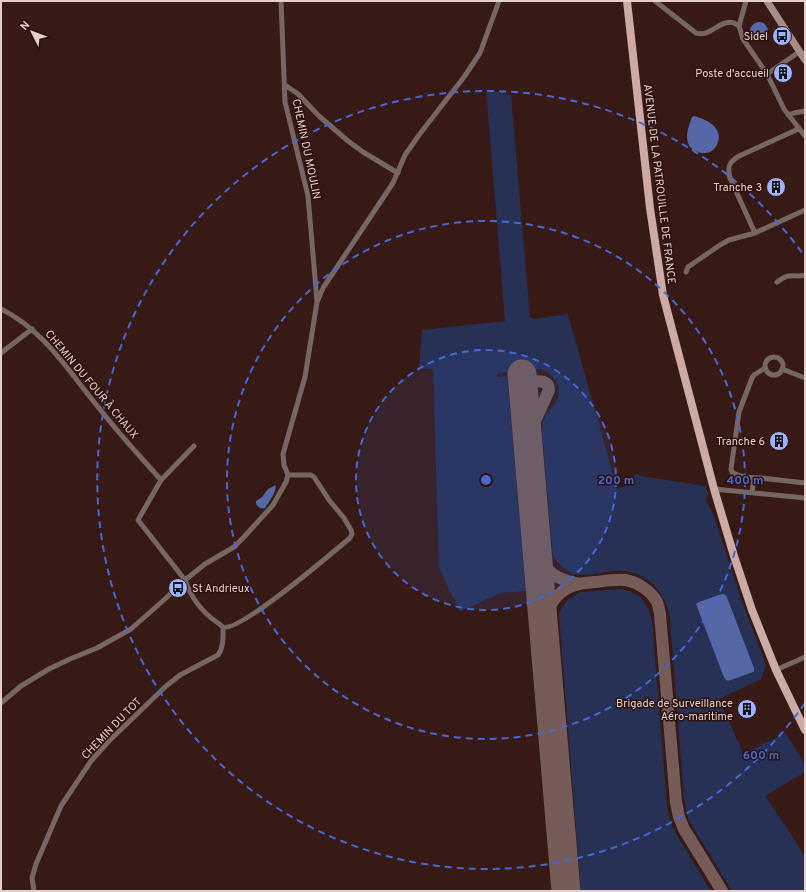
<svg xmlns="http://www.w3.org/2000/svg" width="806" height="892" font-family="Overpass,sans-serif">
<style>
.green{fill:#273055}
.water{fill:#5667a8}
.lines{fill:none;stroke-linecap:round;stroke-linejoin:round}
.taxiway{stroke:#765c58;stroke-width:12}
.runway{stroke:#765c58;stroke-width:29}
.street{stroke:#776764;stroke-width:5}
.secondary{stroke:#a78d88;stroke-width:7}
.primary{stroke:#ccaba4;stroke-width:8}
.ring{fill:none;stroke:#4568d5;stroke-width:2;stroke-dasharray:7 5}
.labels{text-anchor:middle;stroke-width:3;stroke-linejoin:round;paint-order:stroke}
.poi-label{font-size:11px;fill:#e4cfcb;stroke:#2d110c;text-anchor:end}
.street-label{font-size:11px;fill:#e4cfcb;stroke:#2d110c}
.centre{fill:#4568d5;stroke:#2d110c;stroke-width:2}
.ring-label{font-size:12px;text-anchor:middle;font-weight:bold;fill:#4568d5;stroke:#2d110c;stroke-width:3;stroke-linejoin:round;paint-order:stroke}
</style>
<rect width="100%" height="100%" fill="#371a15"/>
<path class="green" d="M 486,90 L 511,95 L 530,318 L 533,319 L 568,314 L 617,489 L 629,485 L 628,478 L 638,474 L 640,476 L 706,486 L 708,494 L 706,500 L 714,516 L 741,599 L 766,665 L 761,679 L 719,699 L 743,753 L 786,733 L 805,765 L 805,772 L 765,796 L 789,831 L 805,857 L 805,887 L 804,887 L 805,891 L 732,891 L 691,824 L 688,818 L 684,798 L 670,619 C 669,613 668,607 665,602 C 656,581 636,569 614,571 C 604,572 583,577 574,574 C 568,572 557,562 553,557 L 542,431 C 542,424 544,416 549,411 C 552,406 556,403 558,398 C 560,392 559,385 555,380 C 552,376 548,371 543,370 C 536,367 505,372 497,374 L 497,377 L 507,376 L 526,591 L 500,593 L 460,612 L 439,568 L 433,369 L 419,368 L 422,330 L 505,321 Z
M 621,589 C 640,593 648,602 652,620 L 667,806 L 671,824 L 678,837 L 711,891 L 581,891 L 559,614 L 566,601 L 573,596 L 581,592 Z"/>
<path class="water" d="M750 31a9 9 0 1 1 18 0a9 9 0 1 1-18 0Z
M 694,116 C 706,119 723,127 718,142 C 717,146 714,150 710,152 C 705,154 700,153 695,151 C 682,143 688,128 692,117 Z
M 276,485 C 275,495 270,500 265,508 C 261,510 255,506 256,501 L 262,497 L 268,489 Z
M 722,594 L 726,595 L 754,668 L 754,671 L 753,672 L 728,681 L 725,679 L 723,675 L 696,604 L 699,602 Z"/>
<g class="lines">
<path class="taxiway" d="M 523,389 C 524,386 525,384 527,383 C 529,381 531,382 533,381 C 541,381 549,381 549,390 L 530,432 L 528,442
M 537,550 C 544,572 557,580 580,584
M 543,625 C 546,612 552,599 563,591 C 572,584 584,583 595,582 C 604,581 616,579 625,580 C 638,582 651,591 657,602 C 659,606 659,610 660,614 L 676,802 L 679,817 L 684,829 L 722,891"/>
<path class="runway" d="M 522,374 L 566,891"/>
<path class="street" d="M 281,1 L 285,102 L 308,196 L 317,301
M 655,1 L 696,33 C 710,38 721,18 734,23 C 736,24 738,25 739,26
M 746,1 L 739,26 L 743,39 L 767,74 L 784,109 L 805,136
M 767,74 L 799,52
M 285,85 L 298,94 L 319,116 L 348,141 L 363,152 L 398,173
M 788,115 L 794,113 L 805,111
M 755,233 L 730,178 C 727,167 729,162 739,156 L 794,131 L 799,128
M 686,272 L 688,267 L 720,245 L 729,240 L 755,233 L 805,210
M 777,282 C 780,280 784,277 788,276 C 794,275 800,277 805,275
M 1,309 C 44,330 69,372 99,408 C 118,433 140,456 161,480
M 1,353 L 32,329
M765 366a9 9 0 1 1 18 0a9 9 0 1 1-18 0Z
M 765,368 L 754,375 L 752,378 L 739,412 L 731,469 L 732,472 C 739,478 752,478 761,478 L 805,483
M 782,369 L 805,378
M 194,446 L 161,480 L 138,520 L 185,580 C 191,597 203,613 218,623 C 220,624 221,626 223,627 C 239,633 333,552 350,538 L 352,534 L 351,530 L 344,518 L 329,500 L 314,477 L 311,475 L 288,475
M 714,489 L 805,498
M 752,493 L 754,478
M 776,670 L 805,657
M 1,703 L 21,686 L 49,669 L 70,659 L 97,648 L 131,629 L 165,599 L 185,580 L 205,564 L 234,547 L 244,537 L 273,505 L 286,482 L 288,475 L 284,465 L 283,454 L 305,377 L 317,302 L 323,288 L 393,183 L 405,155 L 419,135 L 464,77 L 480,53 L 499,1
M 34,891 L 32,878 L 36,864 L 61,806 L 91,761 L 109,741 L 165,687 L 180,675 L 218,655 C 224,647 223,636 223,627"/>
<path class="secondary" d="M 767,1 L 805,60"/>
<path class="primary" d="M 627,1 L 650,208 L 663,295 L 714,489 L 734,556 L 752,610 L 776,670 L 805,730"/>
</g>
<circle cx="486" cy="480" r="130" fill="#4568d5" fill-opacity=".12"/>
<g class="ring">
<circle cx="486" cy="480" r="130"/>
<circle cx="486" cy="480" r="259"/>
<path d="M805 703A389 389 0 1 1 805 257"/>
</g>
<defs>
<symbol id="bus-disc" viewBox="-11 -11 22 22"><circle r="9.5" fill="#9fb3fd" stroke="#2d110c"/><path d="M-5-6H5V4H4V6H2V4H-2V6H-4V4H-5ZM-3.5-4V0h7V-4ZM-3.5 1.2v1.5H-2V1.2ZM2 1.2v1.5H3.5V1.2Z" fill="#111"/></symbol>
<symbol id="building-disc" viewBox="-11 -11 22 22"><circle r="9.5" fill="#9fb3fd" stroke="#2d110c"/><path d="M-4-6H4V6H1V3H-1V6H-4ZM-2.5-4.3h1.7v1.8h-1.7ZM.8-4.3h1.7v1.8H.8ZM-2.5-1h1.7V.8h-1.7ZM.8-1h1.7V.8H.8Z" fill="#111"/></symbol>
</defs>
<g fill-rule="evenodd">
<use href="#bus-disc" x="771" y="25" width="22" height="22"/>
<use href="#building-disc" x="772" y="62" width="22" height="22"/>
<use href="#building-disc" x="765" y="176" width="22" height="22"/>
<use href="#building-disc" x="768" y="430" width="22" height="22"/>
<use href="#bus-disc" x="167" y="577" width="22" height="22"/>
<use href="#building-disc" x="736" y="698" width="22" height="22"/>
</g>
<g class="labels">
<g class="poi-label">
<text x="768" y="40">Sidel</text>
<text x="769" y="77">Poste d'accueil</text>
<text x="762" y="191">Tranche 3</text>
<text x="765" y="445">Tranche 6</text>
<text x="192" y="592" text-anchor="start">St Andrieux</text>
<text x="733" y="707">Brigade de Surveillance<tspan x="733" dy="13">Aéro-maritime</tspan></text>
</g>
<g class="street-label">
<text transform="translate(307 149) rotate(78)" y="4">CHEMIN DU MOULIN</text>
<text transform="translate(660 184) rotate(83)" y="4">AVENUE DE LA PATROUILLE DE FRANCE</text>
<text transform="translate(92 384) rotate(50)" y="4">CHEMIN DU FOUR À CHAUX</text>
<text transform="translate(111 728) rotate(-46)" y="4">CHEMIN DU TOT</text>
</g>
</g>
<circle cx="486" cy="480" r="6" class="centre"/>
<g class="ring-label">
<text x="616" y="484">200 m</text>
<text x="745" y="484">400 m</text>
<text x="761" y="759">600 m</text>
</g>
<rect width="806" height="892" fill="none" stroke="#e4cfcb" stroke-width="4"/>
<g transform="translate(32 32) rotate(312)" stroke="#2d110c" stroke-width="3" paint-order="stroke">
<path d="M0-3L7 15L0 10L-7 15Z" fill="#e4cfcb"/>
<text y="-6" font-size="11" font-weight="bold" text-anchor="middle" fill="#e4cfcb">N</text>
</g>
</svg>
